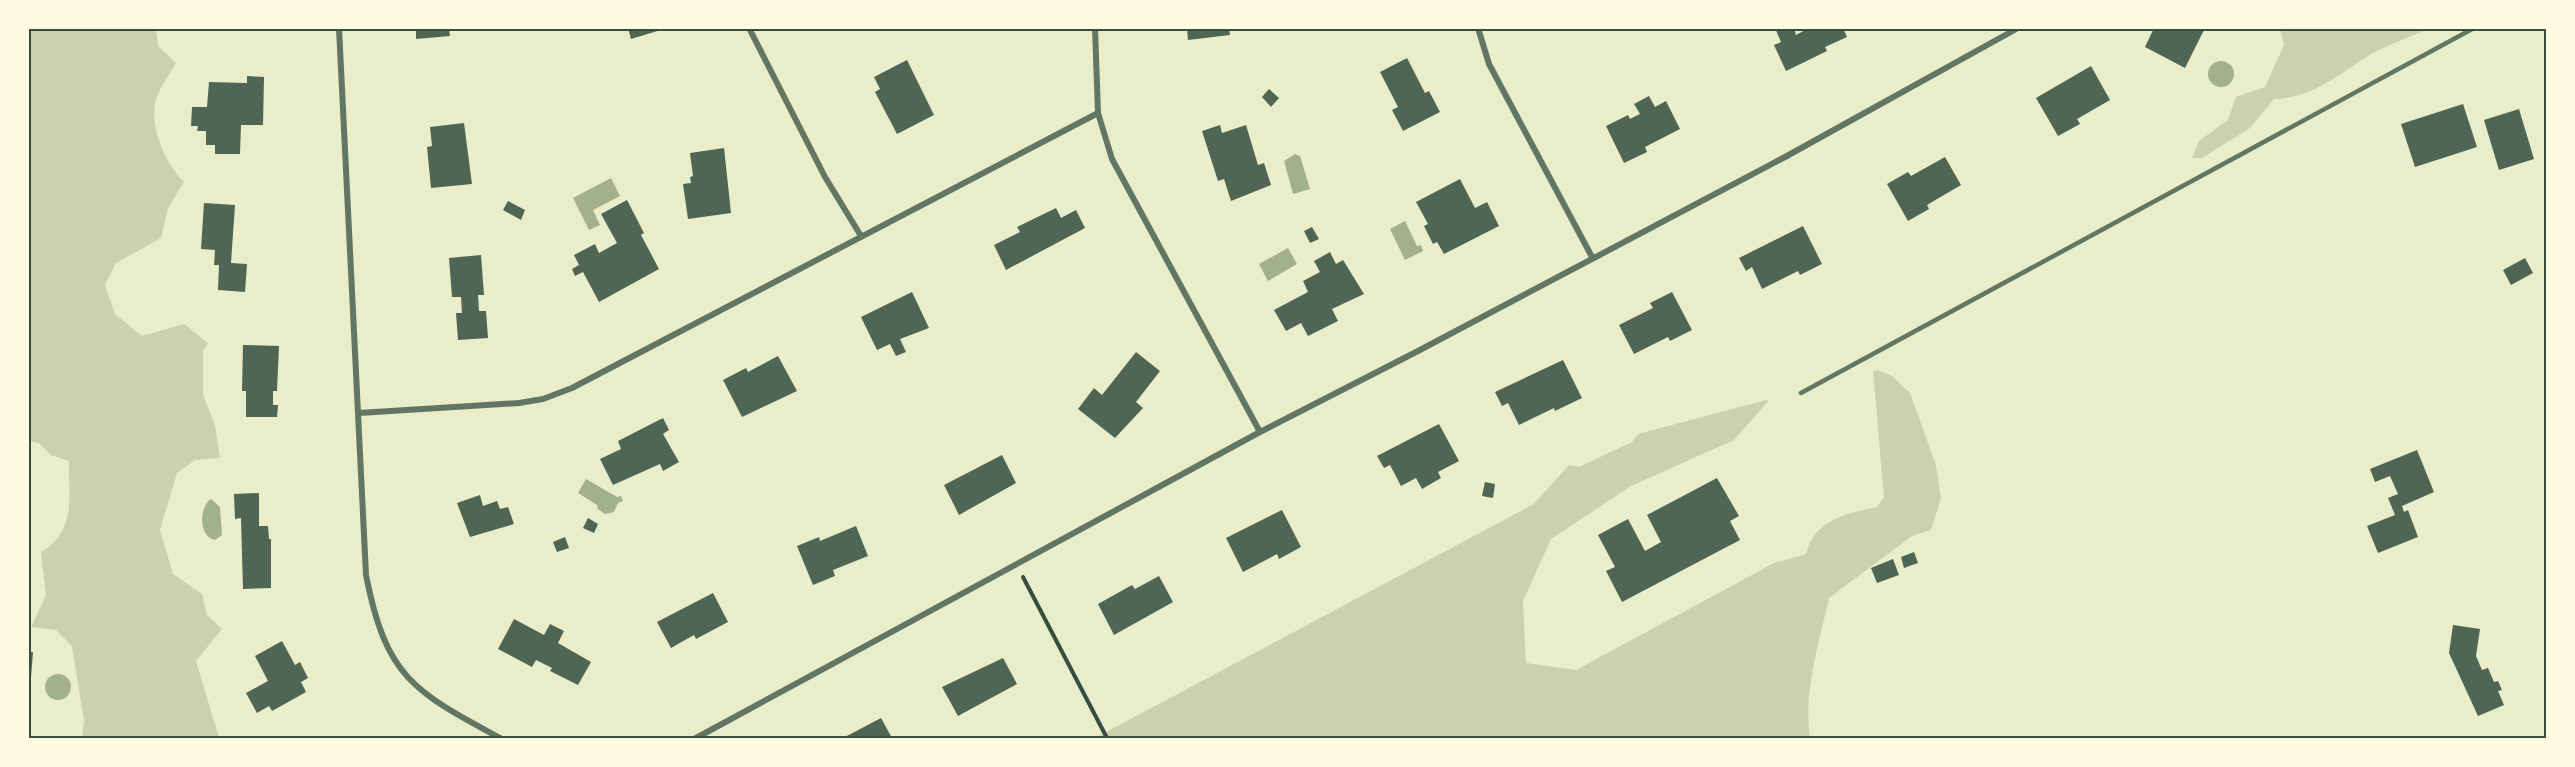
<svg xmlns="http://www.w3.org/2000/svg" width="2575" height="767" font-family="'DejaVu Sans',sans-serif">
<style>
.green{fill:#cad2ad}
.water{fill:#a3b18a}
.building{fill:#4f6655}
.lines{fill:none;stroke-linecap:round;stroke-linejoin:round}
.path{stroke:#344e41;stroke-width:4}
.service{stroke:#617663;stroke-width:4.5}
.minor{stroke:#617663;stroke-width:6}
.neatline{fill:none;stroke:#344e41;stroke-width:2}
</style>
<rect width="100%" height="100%" fill="#e9edc9"/>
<path class="green" d="M 29,28 L 156,29 L 158,46 L 176,63 C 170,74 159,88 156,100 C 149,128 165,162 184,182 L 168,208 L 161,238 L 116,263 L 105,285 L 115,314 L 142,336 L 184,324 L 208,343 L 203,351 L 203,395 L 215,425 L 220,458 L 195,460 L 177,473 L 160,530 L 173,574 L 202,594 L 207,615 L 222,629 L 196,661 L 219,738 L 82,738 L 84,721 L 72,646 L 56,630 L 31,627 L 46,596 L 41,552 C 77,531 68,498 69,461 L 51,455 L 39,443 L 29,441 Z
M 2280,29 L 2428,29 C 2410,37 2390,44 2373,53 C 2339,73 2315,98 2274,99 L 2250,128 L 2202,158 L 2192,158 L 2199,141 L 2228,120 L 2236,97 L 2265,87 L 2284,45 Z
M 1878,370 L 1892,376 L 1910,393 L 1936,465 L 1941,499 L 1931,530 L 1912,536 L 1829,598 C 1819,643 1803,694 1810,738 L 1095,738 L 1534,504 L 1569,465 L 1579,467 L 1632,442 L 1638,434 L 1770,399 L 1734,440 L 1631,486 L 1551,539 L 1523,601 L 1526,663 L 1576,670 L 1774,563 L 1806,554 C 1814,520 1847,513 1877,507 L 1884,497 L 1873,371 Z"/>
<path class="water" d="M2208 74a13 13 0 1 1 26 0a13 13 0 1 1-26 0Z
M 1295,154 L 1300,156 L 1310,189 L 1293,194 L 1284,161 Z
M 611,178 L 620,196 L 593,210 L 600,225 L 589,230 L 573,198 Z
M 1405,221 L 1417,246 L 1421,245 L 1423,251 L 1405,260 L 1390,229 Z
M 1288,248 L 1297,264 L 1268,281 L 1259,264 Z
M 586,479 L 617,497 L 621,496 L 623,501 L 618,503 L 614,512 L 605,514 L 598,509 L 597,505 L 578,493 Z
M 211,499 L 220,507 L 222,535 L 215,540 C 198,536 199,507 211,499 Z
M45 687a13 13 0 1 1 26 0a13 13 0 1 1-26 0Z"/>
<path class="building" d="M 416,28 L 449,28 L 450,36 L 416,39 Z
M 628,28 L 664,28 L 664,29 L 631,39 Z
M 1187,28 L 1229,28 L 1230,35 L 1188,40 Z
M 1775,28 L 1794,28 L 1796,35 L 1809,28 L 1843,28 L 1847,37 L 1825,47 L 1827,51 L 1786,71 L 1774,45 L 1781,42 Z
M 2154,28 L 2205,28 L 2185,68 L 2145,47 Z
M 1407,58 L 1425,93 L 1429,91 L 1440,112 L 1403,131 L 1392,110 L 1398,107 L 1380,72 Z
M 907,60 L 934,115 L 897,134 L 875,92 L 880,89 L 874,77 Z
M 2091,66 L 2110,100 L 2077,119 L 2080,124 L 2058,136 L 2036,98 Z
M 247,76 L 264,77 L 263,125 L 241,125 L 240,154 L 215,154 L 215,145 L 206,145 L 206,131 L 197,131 L 198,126 L 191,126 L 192,107 L 207,107 L 209,82 L 247,83 Z
M 1269,89 L 1279,98 L 1271,107 L 1262,97 Z
M 1649,96 L 1655,107 L 1666,101 L 1680,129 L 1645,147 L 1647,152 L 1624,163 L 1606,126 L 1628,115 L 1630,119 L 1640,114 L 1634,104 Z
M 2463,104 L 2477,147 L 2415,167 L 2401,124 Z
M 2519,109 L 2534,159 L 2499,170 L 2484,120 Z
M 464,123 L 472,184 L 431,188 L 427,147 L 432,146 L 430,127 Z
M 1220,125 L 1222,133 L 1246,125 L 1258,165 L 1264,163 L 1271,185 L 1231,201 L 1224,179 L 1218,181 L 1202,131 Z
M 724,148 L 731,213 L 688,219 L 683,184 L 691,183 L 690,177 L 693,176 L 690,153 Z
M 1945,157 L 1961,185 L 1927,205 L 1929,209 L 1908,221 L 1887,184 L 1908,172 L 1911,176 Z
M 1460,179 L 1475,208 L 1487,202 L 1499,226 L 1444,254 L 1437,242 L 1433,244 L 1424,226 L 1428,224 L 1416,202 Z
M 627,200 L 644,233 L 641,235 L 659,269 L 599,302 L 583,272 L 575,276 L 572,269 L 579,265 L 574,255 L 595,244 L 599,253 L 617,243 L 601,214 Z
M 508,201 L 525,210 L 521,220 L 503,210 Z
M 204,203 L 235,205 L 231,263 L 247,264 L 245,292 L 218,290 L 219,265 L 214,265 L 215,250 L 201,249 Z
M 1056,208 L 1061,218 L 1076,210 L 1085,228 L 1006,270 L 994,245 L 1020,232 L 1017,227 Z
M 1803,226 L 1822,264 L 1800,275 L 1798,271 L 1762,289 L 1752,267 L 1746,271 L 1739,258 Z
M 1312,227 L 1319,239 L 1310,243 L 1304,231 Z
M 1330,252 L 1336,264 L 1343,260 L 1364,294 L 1332,309 L 1338,321 L 1308,336 L 1301,323 L 1286,331 L 1274,310 L 1308,292 L 1303,281 L 1320,272 L 1314,261 Z
M 481,255 L 484,295 L 478,295 L 479,311 L 486,311 L 488,338 L 458,340 L 456,313 L 462,313 L 461,297 L 452,297 L 449,258 Z
M 2525,258 L 2533,273 L 2511,285 L 2503,270 Z
M 912,292 L 929,328 L 900,339 L 906,352 L 896,356 L 890,344 L 877,350 L 861,317 Z
M 1672,292 L 1692,330 L 1670,341 L 1668,337 L 1634,354 L 1619,325 L 1653,308 L 1650,303 Z
M 243,345 L 279,346 L 277,391 L 273,391 L 273,405 L 278,405 L 277,417 L 246,417 L 246,391 L 242,391 Z
M 1136,352 L 1160,371 L 1136,402 L 1143,408 L 1115,438 L 1078,409 L 1094,388 L 1102,395 Z
M 778,356 L 797,391 L 742,417 L 723,380 L 746,368 L 748,372 Z
M 1563,360 L 1582,398 L 1555,411 L 1554,408 L 1519,425 L 1508,403 L 1502,406 L 1495,392 Z
M 663,418 L 669,430 L 663,434 L 679,462 L 663,471 L 660,464 L 613,485 L 600,459 L 621,449 L 618,441 Z
M 1439,424 L 1459,461 L 1438,472 L 1441,478 L 1422,489 L 1416,478 L 1401,486 L 1390,465 L 1384,468 L 1377,456 Z
M 2417,450 L 2434,492 L 2402,506 L 2404,512 L 2408,510 L 2418,537 L 2378,553 L 2367,526 L 2395,515 L 2388,498 L 2398,494 L 2390,476 L 2375,482 L 2370,469 Z
M 1002,455 L 1016,483 L 959,515 L 944,485 Z
M 1717,478 L 1739,516 L 1730,521 L 1740,540 L 1622,602 L 1606,571 L 1615,567 L 1598,535 L 1628,519 L 1645,551 L 1661,542 L 1647,515 Z
M 1485,482 L 1495,484 L 1493,498 L 1482,496 Z
M 259,493 L 259,526 L 268,526 L 269,539 L 271,539 L 271,588 L 243,589 L 241,518 L 235,519 L 234,494 Z
M 480,495 L 483,506 L 497,501 L 500,509 L 508,507 L 514,524 L 470,537 L 457,503 Z
M 1282,510 L 1301,547 L 1279,559 L 1277,554 L 1243,572 L 1226,538 Z
M 588,518 L 598,524 L 594,533 L 583,528 Z
M 856,526 L 868,556 L 833,570 L 835,576 L 813,585 L 797,546 L 819,537 L 820,541 Z
M 565,537 L 569,548 L 557,552 L 553,542 Z
M 1914,552 L 1918,563 L 1904,568 L 1901,557 Z
M 1893,559 L 1899,575 L 1877,583 L 1871,568 Z
M 1159,576 L 1173,602 L 1114,635 L 1098,604 L 1132,585 L 1135,589 Z
M 713,593 L 728,622 L 696,639 L 694,635 L 671,648 L 657,622 Z
M 514,619 L 544,635 L 550,624 L 564,631 L 558,643 L 591,662 L 578,685 L 550,671 L 552,668 L 536,660 L 532,667 L 498,649 Z
M 2453,625 L 2480,629 L 2476,656 L 2482,670 L 2488,668 L 2494,682 L 2498,681 L 2502,690 L 2498,691 L 2504,705 L 2478,716 L 2449,653 Z
M 282,641 L 295,665 L 300,662 L 308,678 L 301,682 L 306,692 L 272,711 L 269,706 L 257,713 L 246,693 L 268,681 L 255,656 Z
M 28,652 L 33,652 L 30,690 L 28,690 Z
M 1003,658 L 1017,684 L 958,716 L 942,687 Z
M 881,718 L 892,738 L 843,738 Z"/>
<g class="lines">
<path class="path" d="M 1023,577 L 1107,738"/>
<path class="service" d="M 1801,393 L 2474,28"/>
<path class="minor" d="M 339,28 L 366,575 C 386,677 413,691 500,738
M 749,28 L 825,177 L 861,236
M 1095,28 L 1098,113 L 1112,159 L 1260,432
M 1478,28 L 1489,64 L 1592,257
M 359,413 L 519,403 L 543,399 L 572,388 L 1098,113
M 696,738 L 1260,432 L 1418,351 L 1785,157 L 2018,28"/>
</g>
<rect width="2575" height="767" fill="none" stroke="#fefae0" stroke-width="60"/>
<rect x="30" y="30" width="2515" height="707" class="neatline"/>
</svg>
